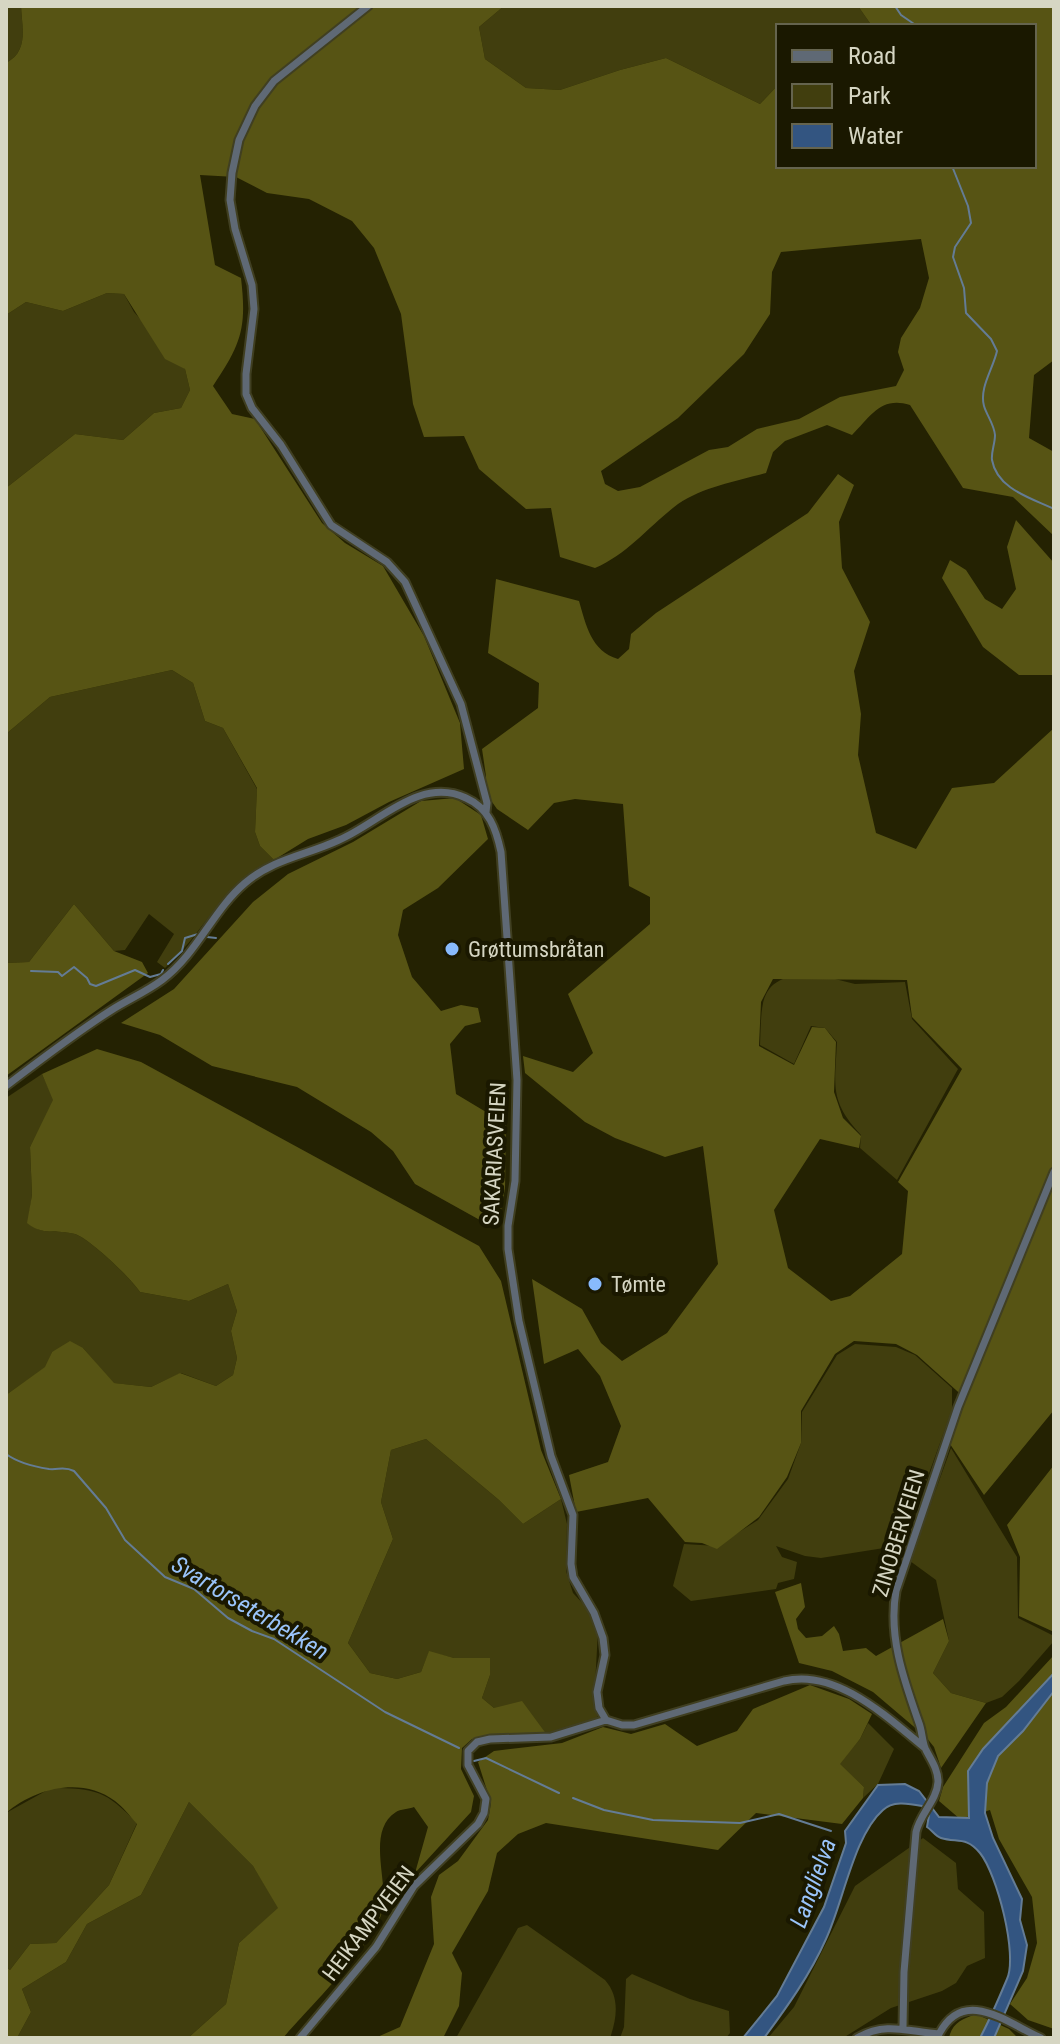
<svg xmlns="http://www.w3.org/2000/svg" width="1060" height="2044" font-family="'Roboto Condensed',sans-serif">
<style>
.green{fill:#413e0e}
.forest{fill:#575414;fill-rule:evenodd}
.water{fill:#335581;stroke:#647c95;stroke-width:2}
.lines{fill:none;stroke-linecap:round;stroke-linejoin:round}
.stream{stroke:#647c95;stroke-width:2}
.minor-casing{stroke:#403f21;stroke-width:11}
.minor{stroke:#5f6975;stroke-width:7}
.poi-dot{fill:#88bafc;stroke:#1a1800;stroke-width:3}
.labels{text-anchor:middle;stroke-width:8;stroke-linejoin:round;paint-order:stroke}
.poi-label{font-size:22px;fill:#d6d6c3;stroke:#1a1800;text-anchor:start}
.street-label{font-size:22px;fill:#d6d6c3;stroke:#1a1800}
.water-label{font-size:24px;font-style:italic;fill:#9ac4fa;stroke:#1a1800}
</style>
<rect width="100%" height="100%" fill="#242202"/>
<path class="green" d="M 6,6 L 21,6 C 22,28 29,51 6,63 Z
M 504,6 L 858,6 L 872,26 L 778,26 L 778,85 L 760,104 L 666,58 L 620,70 L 560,90 L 526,88 L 485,59 L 479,27 Z
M 107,293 L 124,294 L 134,312 L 185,369 L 190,390 L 181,408 L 154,413 L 123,440 L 75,434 L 6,488 L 6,315 L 26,302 L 63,311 Z
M 172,670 L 193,683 L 205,721 L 223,728 L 257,789 L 255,832 L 260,846 L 274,860 C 265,865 254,869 246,876 C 215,903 195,941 165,968 L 157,962 L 174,934 L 149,914 L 125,950 L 114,951 L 74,904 L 29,962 L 6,963 L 6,734 L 50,697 Z
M 811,973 L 855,984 L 905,982 L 912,1019 L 958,1069 L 897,1180 L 860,1148 L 861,1135 C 829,1101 835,1086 837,1042 L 825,1028 L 811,1026 L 794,1064 L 760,1045 C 762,999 758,978 811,973 Z
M 42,1074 L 54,1100 L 30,1147 L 32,1195 L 28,1223 C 42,1236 58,1229 75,1234 C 90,1239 131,1278 140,1292 L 189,1301 L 228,1284 L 237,1311 L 231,1331 L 237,1358 L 233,1375 L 216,1386 L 181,1373 L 151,1387 L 113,1383 L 83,1348 L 52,1352 L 46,1367 L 6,1395 L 6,1098 Z
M 855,1344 L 896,1347 L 915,1355 L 952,1388 L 952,1410 L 903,1545 L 821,1558 L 805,1556 L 776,1546 L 782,1557 L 797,1562 L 794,1579 L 778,1583 L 776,1589 L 691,1601 L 673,1586 L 684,1544 L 717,1546 L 758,1520 L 788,1479 L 801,1443 L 802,1412 L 837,1355 Z
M 426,1439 L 499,1500 L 523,1524 L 561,1499 L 567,1524 L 566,1571 L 573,1593 L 588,1609 L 598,1630 L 594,1705 L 598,1718 L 547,1735 L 494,1708 L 482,1698 L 490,1675 L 489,1658 L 454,1658 L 429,1652 L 421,1672 L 397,1679 L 370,1673 L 348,1643 L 393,1539 L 381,1502 L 391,1450 Z
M 951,1448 L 1017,1557 L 1018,1618 L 1054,1636 L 1054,1641 L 1019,1681 L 1002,1697 L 986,1703 L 951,1693 L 933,1673 L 949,1641 L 936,1580 L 910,1561 Z
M 868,1723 L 894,1749 L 878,1784 L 863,1798 L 864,1787 L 839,1764 L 860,1739 Z
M 51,1788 C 96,1788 106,1791 137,1823 L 109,1885 L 56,1943 L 30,1944 L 10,1970 L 6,1967 L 6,1813 Z
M 189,1802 L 253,1866 L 279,1908 L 239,1943 L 226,2004 L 188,2038 L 17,2038 L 31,2012 L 22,1989 L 66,1962 L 87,1924 L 141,1895 Z
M 923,1838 L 956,1863 L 958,1889 L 984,1912 L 985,1958 L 967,1966 L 956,1983 L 942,1991 L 891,2008 L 843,2038 L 768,2038 L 794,2007 L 855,1886 Z
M 527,1925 L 605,1980 C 620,1997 617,2018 610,2038 L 456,2038 L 518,1928 Z
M 632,1974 L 690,1999 L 729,2011 L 730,2033 L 726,2038 L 620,2038 L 624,2027 L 626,1979 Z"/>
<path class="forest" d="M 21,6 L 504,6 L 479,27 L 485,59 L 526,88 L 560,90 L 620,70 L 666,58 L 760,104 L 778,85 L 778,166 L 1034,166 L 1034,26 L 872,26 L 858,6 L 1054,6 L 1054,360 L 1034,375 L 1029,438 L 1054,452 L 1054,536 L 1013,497 L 963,488 L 910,405 C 881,396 871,416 852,435 L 827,425 L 785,441 L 773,452 L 766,473 C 737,481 703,487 678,504 C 650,525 628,554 595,568 L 560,557 L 551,508 L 526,509 L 479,469 L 464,436 L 424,437 L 413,404 L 401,314 L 374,248 L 352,221 L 309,199 L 267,193 L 236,177 L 200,175 L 215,265 L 241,278 C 247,329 241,344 213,386 L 232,414 L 255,419 L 322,523 L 345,543 L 383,566 L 424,636 L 460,723 L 464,769 L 389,802 L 346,825 L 308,839 L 274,860 L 260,846 L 255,832 L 257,788 L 223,728 L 205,721 L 193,683 L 172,670 L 50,697 L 6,734 L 6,488 L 75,434 L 123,440 L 154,413 L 181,408 L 190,390 L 185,369 L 165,359 L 124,294 L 107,293 L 63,311 L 26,302 L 6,315 L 6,63 C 29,51 22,28 21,6 ZM 921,239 L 929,278 L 920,308 L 901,338 L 898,352 L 904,370 L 896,386 L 840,397 L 799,419 L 757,429 L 728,447 L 709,450 L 640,487 L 618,491 L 605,484 L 601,471 L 678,418 L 744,354 L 770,314 L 772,272 L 781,252 Z
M 838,474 L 854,485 L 839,522 L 842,568 L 870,622 L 854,671 L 861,714 L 858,755 L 876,833 L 916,849 L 952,788 L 994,783 L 1054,728 L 1054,1410 L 984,1495 L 950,1444 L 966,1399 L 917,1355 L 896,1344 L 854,1341 L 835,1354 L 801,1411 L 801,1443 L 787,1477 L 759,1517 L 717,1549 L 702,1543 L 685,1542 L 648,1498 L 576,1512 L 569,1475 L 608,1462 L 621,1426 L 600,1376 L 578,1349 L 544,1364 L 532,1279 L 582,1309 L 601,1343 L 622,1361 L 667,1333 L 718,1264 L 703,1146 L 665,1157 L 615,1138 L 585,1122 L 525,1073 L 523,1056 L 573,1072 L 593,1053 L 568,994 L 650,924 L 650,897 L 629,886 L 623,804 L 575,799 L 554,803 L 528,830 L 497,809 L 485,792 L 486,776 L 482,749 L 538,708 L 539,683 L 488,653 L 496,579 L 579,601 C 586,625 591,651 618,659 L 629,649 L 631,634 L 656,613 L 808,513 ZM 773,979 L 907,980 L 912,1017 L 962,1069 L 898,1182 L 908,1191 L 902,1254 L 850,1296 L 831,1301 L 788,1268 L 774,1210 L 820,1139 L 859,1148 L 861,1136 L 843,1118 L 834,1092 L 836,1042 L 825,1028 L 812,1027 L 794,1065 L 759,1046 L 761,1002 Z
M 1016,520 L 1054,563 L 1054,683 L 1053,675 L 1019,675 L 983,647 L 942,578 L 950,560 L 966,570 L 985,599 L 1002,609 L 1016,589 L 1007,547 Z
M 455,798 L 481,815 L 488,839 L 438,888 L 403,910 L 398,935 L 412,977 L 441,1011 L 461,1005 L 478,1008 L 481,1022 L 465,1026 L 450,1044 L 456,1094 L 506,1124 L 505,1188 L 499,1222 L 487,1224 L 415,1184 L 393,1151 L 371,1132 L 297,1087 L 212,1066 L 160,1035 L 121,1023 L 174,989 L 253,902 L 288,874 L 353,842 L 421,801 Z
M 74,904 L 114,951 L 142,962 L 148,973 L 6,1076 L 6,963 L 29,962 Z
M 97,1049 L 141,1062 L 479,1246 L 501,1281 L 541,1450 L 561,1499 L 523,1524 L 499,1500 L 426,1439 L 391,1450 L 381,1502 L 393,1539 L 348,1643 L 370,1673 L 397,1679 L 421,1672 L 429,1651 L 454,1658 L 490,1658 L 490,1675 L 482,1698 L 494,1708 L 522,1701 L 547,1735 L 472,1739 L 462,1748 L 461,1769 L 474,1796 L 471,1812 L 415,1873 L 428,1827 L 414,1807 C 409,1809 400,1809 396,1812 C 365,1832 390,1884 382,1912 C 373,1945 308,2009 283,2038 L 188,2038 L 226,2004 L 239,1943 L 278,1908 L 253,1866 L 189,1802 L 141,1895 L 87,1924 L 66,1962 L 22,1989 L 31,2012 L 17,2038 L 6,2038 L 6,1967 L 10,1970 L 30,1944 L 56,1943 L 109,1885 L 137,1824 C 130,1816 123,1807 115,1801 C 82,1776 35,1788 6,1813 L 6,1395 L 45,1367 L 52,1352 L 70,1341 L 83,1348 L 114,1383 L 151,1387 L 180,1373 L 216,1386 L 233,1375 L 237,1358 L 231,1331 L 237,1311 L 228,1284 L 189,1301 L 140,1292 C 131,1278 90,1239 75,1234 C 57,1229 42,1236 27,1223 L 32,1195 L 30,1147 L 53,1100 L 42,1074 Z
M 1054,1465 L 1054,1632 L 1019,1616 L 1020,1557 L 1007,1525 Z
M 801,1583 L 805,1607 L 796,1619 L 798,1629 L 806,1638 L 822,1636 L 834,1626 L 839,1634 L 843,1651 L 866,1648 L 876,1656 L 943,1619 L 949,1641 L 933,1673 L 951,1693 L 986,1703 L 941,1768 L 934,1747 L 926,1737 L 873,1692 L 832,1671 L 799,1663 L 775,1592 Z
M 1054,1655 L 1054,2029 L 1028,2020 L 1010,2004 L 1027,1978 L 1037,1943 L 1032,1897 L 999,1839 L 990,1810 L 960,1819 L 939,1801 L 943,1787 L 984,1723 L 1006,1707 Z
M 810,1685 L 849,1699 L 872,1714 L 860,1739 L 840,1764 L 864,1787 L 863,1798 L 842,1824 L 756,1813 L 718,1850 L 546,1823 L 518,1834 L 497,1853 L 488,1891 L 452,1953 L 462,1973 L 459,2006 L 443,2038 L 375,2038 L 400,2027 L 434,1944 L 431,1897 L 439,1875 L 458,1861 L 488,1820 L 491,1803 L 478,1762 L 494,1751 L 562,1743 L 603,1727 L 631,1734 L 665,1724 L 697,1746 L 737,1731 L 753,1709 Z
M 976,2014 L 1009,2029 L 1018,2038 L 949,2038 C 952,2023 962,2019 976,2014 Z"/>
<path class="water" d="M 1054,1673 L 1054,1691 L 1023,1731 L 998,1756 L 987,1783 L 985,1813 L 993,1838 L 1022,1899 L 1020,1920 L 1027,1945 L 1023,1971 L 994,2038 L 982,2038 L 981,2036 C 991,2017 999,1998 1007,1979 C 1018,1955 997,1874 980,1853 C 966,1836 957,1843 941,1838 C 935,1836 932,1830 927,1827 L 929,1815 L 922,1806 C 907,1803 892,1801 883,1810 C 854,1835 843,1903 826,1939 C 810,1975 787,2007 764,2038 L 743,2038 L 777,1996 L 824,1907 L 846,1843 L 845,1831 L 878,1785 L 905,1784 L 919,1791 L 939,1817 L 969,1818 L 968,1771 L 983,1749 Z"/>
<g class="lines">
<path class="stream" d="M 895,6 L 901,15 L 917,26
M 952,166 L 968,206 L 971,223 L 955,247 L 953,257 L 964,288 L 966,313 L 991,339 L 997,351 C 993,369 979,388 984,406 C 987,416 994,424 995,435 C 995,444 991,452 992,460 C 997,489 1031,498 1054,509
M 207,937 L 216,938
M 168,964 L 182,951 L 185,938 L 198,934
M 31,971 L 58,972 L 62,976 L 74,967 L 87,978 L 90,984 L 96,986 L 135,970 L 150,977 L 161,974 L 163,970
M 6,1454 C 17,1462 36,1467 49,1469 C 59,1470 64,1466 74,1471 L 106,1508 L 125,1540 L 165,1577 L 194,1589 L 228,1618 L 252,1631 L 274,1639 L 385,1712 L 459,1748
M 474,1761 L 486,1758 L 559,1793
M 573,1798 L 604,1810 L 653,1820 L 740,1823 L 779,1814 L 831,1831"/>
<defs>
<path id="minor" d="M 368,6 L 274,81 L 255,106 L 239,140 L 232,173 L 230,200 L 235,229 L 252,285 L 254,309 L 246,374 L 246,394 L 252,408 L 281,445 L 331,525 L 387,562 L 405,582 L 461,704 L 487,803 L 486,812
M 6,1086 C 40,1060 74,1034 110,1011 C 127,1000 146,992 162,980 C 197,954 213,910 245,883 C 273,859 307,855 339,840 C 379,823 420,776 466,798 C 489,808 496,829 501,852 L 517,1080 L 515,1181 L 508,1226 L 508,1249 L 519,1321 L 551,1456 L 573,1515 L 571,1564 L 573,1577 L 594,1613 L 603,1638 L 605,1655 L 597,1692 L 599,1708 L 606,1720 L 622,1725 L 634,1725 L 784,1681 C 836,1668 887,1717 925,1748
M 903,2027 L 904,1972 L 916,1832 C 920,1814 937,1800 938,1782 C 938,1768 930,1759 925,1748 C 922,1740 922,1731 919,1723 C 904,1680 888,1637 896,1591 L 958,1407 L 1054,1172
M 939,2034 C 964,1986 1007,2023 1041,2038
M 300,2038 L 376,1947 L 414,1886 L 478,1824 L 484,1813 L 486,1799 L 468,1765 L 468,1751 L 477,1742 L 490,1739 L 551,1737 L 606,1720
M 857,2038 C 886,2021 909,2032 939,2034"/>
</defs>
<use href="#minor" class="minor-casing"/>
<use href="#minor" class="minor"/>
</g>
<g class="poi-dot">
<circle cx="452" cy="949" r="8"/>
<circle cx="595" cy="1284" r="8"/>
</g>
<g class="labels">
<g class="poi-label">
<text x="468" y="957">Grøttumsbråtan</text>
<text x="611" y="1292">Tømte</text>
</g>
<g class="street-label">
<text transform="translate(494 1154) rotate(-87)" y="8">SAKARIASVEIEN</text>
<text transform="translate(898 1533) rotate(-73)" y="8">ZINOBERVEIEN</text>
<text transform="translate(368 1923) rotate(-53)" y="8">HEIKAMPVEIEN</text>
</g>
<g class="water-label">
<text transform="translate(250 1608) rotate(31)" y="8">Svartorseterbekken</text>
<text transform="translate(813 1883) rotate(-70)" y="8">Langlielva</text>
</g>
</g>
<rect width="1060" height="2044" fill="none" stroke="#d6d6c3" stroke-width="16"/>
<rect x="776" y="24" width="260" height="144" fill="#1a1800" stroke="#65644e" stroke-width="2"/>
<rect x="792" y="50" width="40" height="12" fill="#5f6975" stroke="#65644e" stroke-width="2"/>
<text x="848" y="64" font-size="24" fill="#d6d6c3">Road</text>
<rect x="792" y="84" width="40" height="24" fill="#413e0e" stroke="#65644e" stroke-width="2"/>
<text x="848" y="104" font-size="24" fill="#d6d6c3">Park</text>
<rect x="792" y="124" width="40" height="24" fill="#335581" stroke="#65644e" stroke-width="2"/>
<text x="848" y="144" font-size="24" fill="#d6d6c3">Water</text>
</svg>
